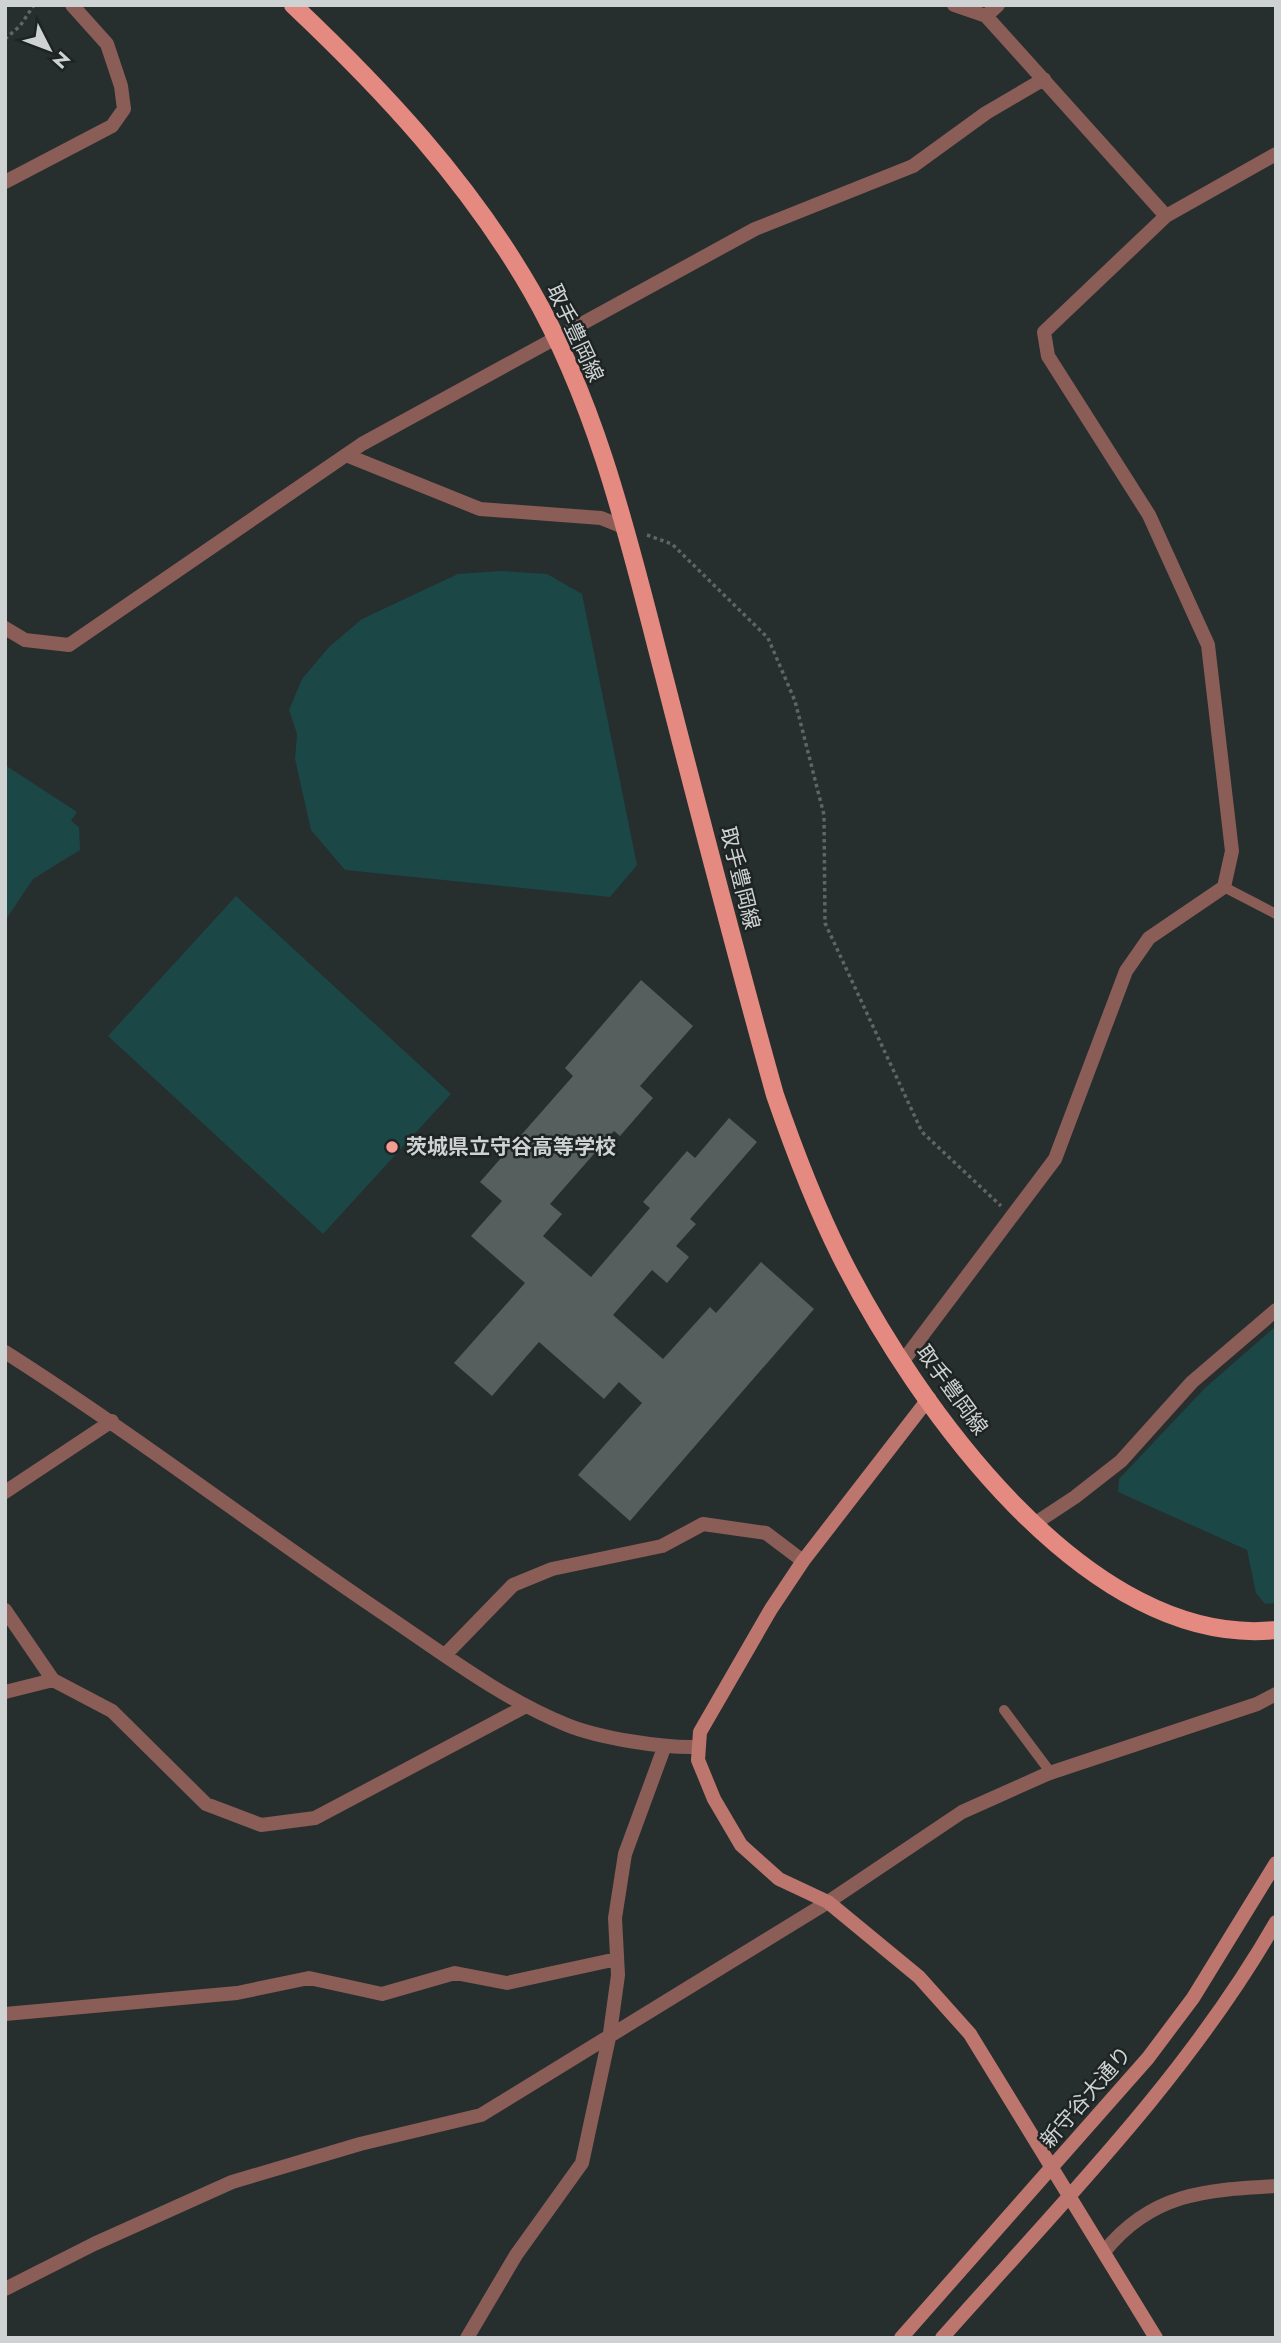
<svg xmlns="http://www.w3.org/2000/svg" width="1281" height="2343" font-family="Jost,'Noto Sans JP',sans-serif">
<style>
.green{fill:#1b4747}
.building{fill:#565e5e}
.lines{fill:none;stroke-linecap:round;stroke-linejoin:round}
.path{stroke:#5f6565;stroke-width:3.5;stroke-dasharray:3.5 3.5;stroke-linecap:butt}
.lane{stroke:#8a5d57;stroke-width:10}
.street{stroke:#8a5d57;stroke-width:14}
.secondary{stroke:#bd766e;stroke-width:14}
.primary{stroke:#e58a80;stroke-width:18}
.poi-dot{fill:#f59c92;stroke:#1e2424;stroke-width:2.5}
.labels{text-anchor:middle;stroke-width:5;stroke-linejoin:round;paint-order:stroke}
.street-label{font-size:21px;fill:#ced2d2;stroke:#1e2424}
.poi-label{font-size:21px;font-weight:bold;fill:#ced2d2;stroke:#1e2424;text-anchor:start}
</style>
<rect width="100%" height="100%" fill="#272e2e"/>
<path class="green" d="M 502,571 L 547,574 L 582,594 L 637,865 L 610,897 L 345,870 L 311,830 L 295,759 L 297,734 L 289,710 L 302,679 L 329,647 L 362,619 L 458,574 Z
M 5,765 L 77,812 L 71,821 L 79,827 L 80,850 L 33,879 L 5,921 Z
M 236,896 L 451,1094 L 323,1234 L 108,1036 Z
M 1276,1326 L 1276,1603 L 1265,1604 L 1256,1593 L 1247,1550 L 1118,1492 L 1119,1479 L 1205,1388 Z"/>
<path class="building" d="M 641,980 L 693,1026 L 640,1086 L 653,1098 L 620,1136 L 614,1131 L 550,1204 L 562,1214 L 543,1236 L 591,1277 L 650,1208 L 643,1202 L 687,1151 L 695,1158 L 729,1118 L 757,1142 L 690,1219 L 696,1224 L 676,1246 L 689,1257 L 667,1283 L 652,1270 L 613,1315 L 663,1359 L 710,1307 L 716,1313 L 761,1262 L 814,1309 L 630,1521 L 578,1475 L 642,1403 L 619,1382 L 604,1399 L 539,1342 L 492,1396 L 454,1363 L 525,1283 L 471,1236 L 502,1201 L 480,1182 L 573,1076 L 565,1068 Z"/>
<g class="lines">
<path class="path" d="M 5,39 L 20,26 L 34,5
M 647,535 L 672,544 L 768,638 L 795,701 L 824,815 L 825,923 L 922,1132 L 1001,1206"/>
<path class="lane" d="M 1224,887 L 1276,914
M 1004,1710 L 1051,1773"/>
<path class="street" d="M 954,5 L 986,16 L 1166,216
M 986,16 L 998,5
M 5,182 L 112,126 L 124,109 L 121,86 L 107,44 L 72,5
M 346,455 L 480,509 L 601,518 L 626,528
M 5,628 L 25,640 L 69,645 L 362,444 L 755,229 L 913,166 L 986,113 L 1044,79
M 5,1352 C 137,1436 260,1531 390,1618 C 446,1656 503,1699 567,1725 C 599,1738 662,1748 697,1747
M 903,1361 L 1055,1159 L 1126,971 L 1149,938 L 1224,887 L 1232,851 L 1208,645 L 1149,515 L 1048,356 L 1044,332 L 1166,216 L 1276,154
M 5,1492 L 112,1421
M 1034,1524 L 1075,1497 L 1121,1461 L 1192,1382 L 1276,1310
M 5,1610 L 53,1680 L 112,1711 L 206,1804 L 261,1825 L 315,1818 L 526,1706
M 445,1655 L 513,1585 L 552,1569 L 662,1546 L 703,1524 L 766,1533 L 803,1561
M 5,1692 L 53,1680
M 5,2014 L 237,1993 L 309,1978 L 382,1994 L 455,1973 L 507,1983 L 617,1959
M 1104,2252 C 1151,2193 1205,2190 1276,2186
M 5,2289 L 94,2244 L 232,2182 L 360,2144 L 481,2115 L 828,1902 L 962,1812 L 1047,1774 L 1257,1704 L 1276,1694
M 467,2338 L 516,2255 L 582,2163 L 610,2033 L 618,1975 L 615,1918 L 625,1854 L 664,1748"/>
<path class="secondary" d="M 929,1398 L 803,1561 L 771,1609 L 700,1732 L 698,1760 L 714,1799 L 741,1845 L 779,1879 L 828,1902 L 919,1977 L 970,2034 L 1156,2338
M 901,2338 L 1148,2058 L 1193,1998 L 1276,1863
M 942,2338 C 1059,2206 1188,2076 1276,1922"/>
<path class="primary" d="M 293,5 C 384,91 468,181 531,290 C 599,408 630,545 664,676 C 700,816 736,956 775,1095 C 794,1150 815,1205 841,1257 C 915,1404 1088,1650 1276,1630"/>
</g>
<circle class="poi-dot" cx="392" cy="1147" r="7"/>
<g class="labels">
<g class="street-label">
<text transform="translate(575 333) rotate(65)" y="7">取手豊岡線</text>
<text transform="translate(740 878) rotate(76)" y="7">取手豊岡線</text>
<text transform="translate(952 1390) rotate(54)" y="7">取手豊岡線</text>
<text transform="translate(1086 2097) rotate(-49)" y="7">新守谷大通り</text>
</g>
<g class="poi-label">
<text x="406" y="1154">茨城県立守谷高等学校</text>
</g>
</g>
<rect width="1281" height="2343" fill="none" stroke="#ced2d2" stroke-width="14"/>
<g transform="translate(49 49) rotate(132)" stroke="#1e2424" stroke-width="5" paint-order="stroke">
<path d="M0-5L12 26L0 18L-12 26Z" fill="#ced2d2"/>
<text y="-10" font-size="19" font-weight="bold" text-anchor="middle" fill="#ced2d2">N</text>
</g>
</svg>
